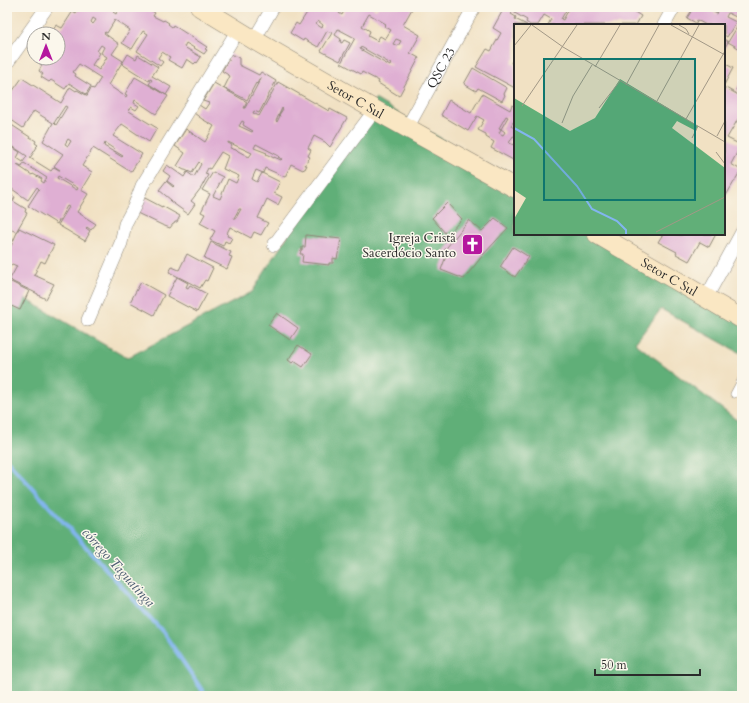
<svg xmlns="http://www.w3.org/2000/svg" width="749" height="703" font-family="Cardo,serif">
<style>
.forest{fill:#61af78;stroke:#466d52}
.lines{fill:none;stroke-linecap:round;stroke-linejoin:round}
.stream{stroke:#82b5ef;stroke-width:4}
.building{fill:#dfafd3;fill-rule:evenodd}
.lane-casing{stroke:#8e8677;stroke-width:8}
.street-casing{stroke:#8e8677;stroke-width:14}
.secondary-casing{stroke:#8e8677;stroke-width:20}
.lane{stroke:#fff;stroke-width:7}
.street{stroke:#fff;stroke-width:13}
.secondary{stroke:#fae7c3;stroke-width:19}
.labels{text-anchor:middle;stroke-width:3;stroke-linejoin:round;paint-order:stroke}
.street-label{font-size:13px;fill:#2b2b2b;stroke:#fbf7ec}
.poi-label{font-size:13px;fill:#2b2b2b;stroke:#fbf7ec;text-anchor:end}
.water-label{font-size:14px;font-style:italic;fill:#495b70;stroke:#fbf7ec}
.inset-river{fill:none;stroke:#82b5ef;stroke-width:2}
.inset-road{fill:none;stroke:#a29886;stroke-width:1}
.view{fill:#0f766e;fill-opacity:0.15;stroke:#0f766e;stroke-width:2}
.inset-edge{fill:none;stroke:#2b2b2b;stroke-width:2}
</style>
<rect width="100%" height="100%" fill="#fbf7ec"/>
<filter id="ink" filterUnits="userSpaceOnUse"><feTurbulence type="fractalNoise" baseFrequency=".025" numOctaves="2"/><feDisplacementMap in="SourceGraphic" scale="8" xChannelSelector="R" yChannelSelector="G"/><feConvolveMatrix kernelMatrix="1 2 1 2 8 2 1 2 1" color-interpolation-filters="sRGB"/></filter>
<filter id="wash" filterUnits="userSpaceOnUse"><feTurbulence type="fractalNoise" baseFrequency=".012" numOctaves="4" result="noise"/><feDisplacementMap in="SourceGraphic" scale="16" xChannelSelector="R" yChannelSelector="G"/><feGaussianBlur stdDeviation="0.9" result="paint"/><feColorMatrix in="noise" values="0 0 0 0 0 0 0 0 0 0 0 0 0 0 0 0 0 1.4 0 .05"/><feComposite in="paint" operator="in"/></filter>
<g filter="url(#wash)">
<rect width="100%" height="100%" fill="#f1e1c3"/>
<path class="forest" d="M 375,99 L 515,183 L 515,234 L 601,234 L 742,318 L 742,354 L 661,309 L 635,343 L 742,424 L 742,696 L 7,696 L 7,288 L 127,358 L 252,292 Z"/>
<g class="lines">
<path class="stream" d="M 7,460 L 163,632 L 206,696"/>
</g>
<g id="blocks">
<path class="building" d="M 80,7 L 116,7 L 113,12 L 116,14 L 120,7 L 146,7 L 155,13 L 153,16 L 163,21 L 164,20 L 169,23 L 168,24 L 172,27 L 173,25 L 207,47 L 205,49 L 207,50 L 204,54 L 186,43 L 184,47 L 201,57 L 197,63 L 196,62 L 194,64 L 187,59 L 182,68 L 168,60 L 170,57 L 162,52 L 158,58 L 163,62 L 160,66 L 137,51 L 148,34 L 143,31 L 132,49 L 122,43 L 130,30 L 115,20 L 107,33 L 105,32 L 104,33 L 119,44 L 112,54 L 123,61 L 108,85 L 126,97 L 127,95 L 125,94 L 135,77 L 168,96 L 156,114 L 135,100 L 134,103 L 139,106 L 136,110 L 131,107 L 129,111 L 157,128 L 149,142 L 122,124 L 113,136 L 142,154 L 131,172 L 93,148 L 82,166 L 92,172 L 81,190 L 88,194 L 77,212 L 96,224 L 91,230 L 87,227 L 86,228 L 90,231 L 88,234 L 89,234 L 85,241 L 58,225 L 69,207 L 67,206 L 57,224 L 28,206 L 39,189 L 37,187 L 28,200 L 9,187 L 7,191 L 7,168 L 10,170 L 11,168 L 7,166 L 7,144 L 20,152 L 17,158 L 23,162 L 27,156 L 9,144 L 10,143 L 7,141 L 7,122 L 36,141 L 35,143 L 38,145 L 36,147 L 37,147 L 30,158 L 51,171 L 54,167 L 59,170 L 60,170 L 54,166 L 63,154 L 43,141 L 53,123 L 34,111 L 23,128 L 7,117 L 7,99 L 22,78 L 61,103 L 70,87 L 76,91 L 77,90 L 88,96 L 87,95 L 91,88 L 94,89 L 101,78 L 79,64 L 73,72 L 76,74 L 75,76 L 91,86 L 86,94 L 69,83 L 65,89 L 51,80 L 49,82 L 41,77 L 43,74 L 39,71 L 42,65 L 39,63 L 42,58 L 58,58 L 58,34 L 51,34 L 56,25 L 62,28 L 73,11 L 76,13 ZM 93,18 L 96,20 L 93,24 L 91,22 ZM 101,45 L 104,47 L 101,53 L 107,57 L 99,70 L 92,65 L 100,53 L 97,51 ZM 65,106 L 67,107 L 56,125 L 54,123 ZM 68,139 L 71,141 L 68,146 L 65,144 ZM 105,143 L 114,149 L 113,150 L 123,156 L 122,157 L 104,146 ZM 24,163 L 47,178 L 44,183 L 41,181 L 42,179 L 33,174 L 32,175 L 17,165 L 22,167 ZM 58,176 L 78,188 L 77,190 L 57,178 Z
M 302,7 L 342,7 L 339,13 L 342,15 L 346,7 L 373,7 L 373,8 L 376,10 L 378,7 L 413,7 L 403,25 L 420,35 L 410,53 L 419,58 L 399,96 L 378,83 L 379,81 L 362,72 L 361,74 L 341,63 L 355,38 L 338,29 L 335,35 L 341,39 L 340,42 L 342,43 L 344,40 L 350,43 L 340,61 L 321,51 L 332,33 L 327,31 L 318,47 L 304,39 L 303,41 L 290,33 L 296,23 L 299,25 L 308,11 ZM 369,14 L 386,24 L 384,26 L 391,30 L 385,39 L 380,36 L 377,41 L 368,36 L 370,31 L 362,26 ZM 318,21 L 323,25 L 322,28 L 316,24 ZM 396,39 L 401,41 L 398,46 L 393,44 ZM 361,47 L 391,64 L 390,66 L 360,49 Z
M 498,7 L 568,7 L 561,19 L 563,20 L 570,7 L 635,7 L 633,11 L 641,16 L 636,25 L 548,25 L 551,19 L 544,15 L 538,25 L 530,25 L 526,22 L 527,20 L 513,12 L 511,14 L 516,17 L 515,19 L 527,25 L 515,25 L 515,58 L 514,58 L 511,63 L 515,65 L 515,88 L 476,67 L 487,49 L 491,51 L 501,33 L 493,28 L 503,10 Z
M 694,7 L 704,7 L 717,14 L 718,11 L 710,7 L 742,7 L 742,50 L 728,42 L 739,24 L 738,23 L 740,19 L 728,13 L 726,17 L 736,22 L 727,37 L 724,35 L 724,25 L 706,25 L 697,20 L 696,23 L 687,18 Z
M 724,39 L 728,42 L 724,49 Z
M 229,53 L 239,58 L 239,65 L 259,75 L 261,72 L 276,81 L 259,113 L 254,111 L 253,113 L 259,116 L 278,82 L 329,111 L 330,109 L 347,118 L 330,147 L 325,142 L 314,136 L 308,148 L 311,150 L 308,156 L 310,157 L 305,165 L 307,165 L 305,169 L 304,169 L 303,170 L 291,164 L 285,177 L 265,168 L 263,173 L 256,170 L 252,179 L 257,182 L 262,173 L 280,182 L 274,193 L 282,197 L 278,205 L 267,199 L 258,218 L 268,223 L 261,235 L 254,232 L 251,238 L 230,227 L 227,233 L 228,234 L 227,236 L 232,238 L 229,243 L 225,241 L 223,246 L 210,240 L 215,231 L 200,223 L 205,214 L 201,212 L 210,194 L 202,190 L 213,172 L 223,177 L 213,196 L 220,199 L 228,179 L 236,183 L 239,176 L 223,169 L 228,156 L 221,152 L 210,169 L 208,168 L 205,174 L 208,175 L 201,188 L 191,201 L 195,204 L 188,214 L 170,201 L 171,200 L 159,190 L 166,181 L 173,187 L 174,186 L 167,181 L 170,176 L 163,171 L 167,165 L 184,177 L 187,172 L 194,177 L 201,164 L 199,162 L 192,173 L 185,170 L 184,170 L 177,166 L 185,153 L 175,146 L 186,129 L 205,142 L 214,126 L 202,119 L 194,113 L 199,105 L 205,109 L 209,103 L 203,101 L 214,83 L 247,102 L 244,108 L 245,108 L 261,78 L 260,78 L 257,84 L 256,83 L 247,100 L 224,88 L 230,76 L 222,71 L 228,60 L 230,60 L 226,58 ZM 282,108 L 283,109 L 279,115 L 280,116 L 277,122 L 276,121 ZM 242,121 L 244,122 L 243,125 L 253,131 L 252,132 L 239,126 ZM 228,142 L 252,153 L 249,157 L 238,151 L 236,149 L 236,150 L 230,148 L 232,145 L 228,143 ZM 256,144 L 279,156 L 278,157 L 282,159 L 281,160 L 274,157 L 274,158 L 266,154 L 267,153 L 254,148 ZM 239,209 L 241,209 L 236,218 L 234,218 Z
M 128,54 L 136,59 L 138,55 L 158,67 L 152,76 L 171,87 L 166,95 L 149,84 L 152,80 L 150,79 L 149,81 L 122,64 Z
M 724,63 L 733,68 L 724,85 Z
M 473,68 L 507,88 L 504,94 L 505,95 L 502,101 L 478,88 L 476,91 L 464,84 Z
M 742,79 L 742,93 L 736,90 Z
M 724,87 L 742,97 L 742,122 L 738,119 L 727,138 L 741,145 L 731,164 L 741,170 L 724,199 Z
M 482,94 L 510,110 L 512,105 L 515,107 L 515,122 L 513,122 L 511,126 L 515,129 L 515,137 L 513,136 L 509,143 L 514,145 L 515,143 L 515,161 L 491,148 L 494,142 L 486,137 L 486,134 L 478,130 L 484,120 L 477,116 L 468,131 L 441,115 L 449,100 L 471,113 ZM 506,116 L 508,117 L 501,129 L 505,132 L 503,135 L 499,133 L 501,129 L 499,128 Z
M 9,194 L 15,197 L 13,201 L 26,209 L 25,212 L 27,213 L 16,232 L 7,227 L 7,197 Z
M 143,197 L 162,207 L 162,206 L 180,216 L 177,222 L 175,222 L 174,224 L 173,224 L 170,228 L 162,225 L 135,212 Z
M 447,203 L 462,219 L 448,234 L 446,234 L 432,218 Z
M 495,218 L 508,228 L 483,255 L 464,279 L 441,270 L 446,256 L 443,252 L 469,220 L 482,231 Z
M 19,228 L 54,245 L 45,263 L 41,261 L 34,275 L 54,284 L 46,299 L 38,295 L 38,294 L 13,282 L 10,279 L 17,266 L 12,264 L 7,271 L 7,244 L 11,246 Z
M 663,234 L 682,235 L 682,234 L 716,234 L 709,247 L 700,242 L 689,261 L 676,254 L 677,252 L 658,242 Z
M 306,235 L 341,239 L 337,259 L 333,258 L 333,263 L 329,263 L 329,265 L 302,262 L 303,254 L 300,254 L 301,250 L 302,250 L 302,247 L 305,247 Z
M 211,242 L 231,252 L 229,256 L 232,257 L 227,269 L 204,258 Z
M 513,247 L 529,257 L 515,277 L 500,267 Z
M 187,254 L 213,268 L 207,281 L 205,280 L 200,288 L 169,272 L 172,267 L 179,270 Z
M 177,277 L 188,283 L 186,287 L 188,288 L 190,285 L 207,294 L 197,312 L 167,296 Z
M 7,280 L 29,291 L 20,310 L 7,304 L 8,300 L 7,299 Z
M 141,282 L 164,295 L 154,315 L 130,302 Z
M 277,313 L 298,328 L 290,340 L 268,325 Z
M 298,345 L 312,354 L 303,367 L 294,361 L 292,363 L 288,360 Z"/>
</g>
</g>
<g filter="url(#ink)">
<use href="#blocks" fill-opacity="0" stroke="#8e8677" stroke-width="1"/>
<g class="lines">
<defs>
<path id="lane" d="M 734,394 L 742,379"/>
<g id="street">
<path d="M 664,25 L 674,7"/>
<path d="M 254,40 L 273,7"/>
<path d="M 7,63 L 47,7"/>
<path id="s1" d="M 407,128 L 474,7"/>
<path d="M 274,245 L 375,110"/>
<path d="M 706,298 L 742,232"/>
<path d="M 88,320 L 121,243 L 125,224 L 134,207 L 142,186 L 238,30"/>
</g>
<g id="secondary">
<path id="s2" d="M 200,7 L 254,40 L 375,110 L 515,188"/>
<path id="s3" d="M 597,234 L 742,319"/>
</g>
</defs>
<use href="#lane" class="lane-casing"/>
<use href="#street" class="street-casing"/>
<use href="#secondary" class="secondary-casing"/>
<use href="#lane" class="lane"/>
<use href="#street" class="street"/>
<use href="#secondary" class="secondary"/>
</g>
</g>
<defs>
<symbol id="church-square" viewBox="-11 -11 22 22"><rect x="-9" y="-9" width="18" height="18" rx="4" fill="#b5179e" stroke="#fbf7ec"/><path d="M-1.2-6h2.4v3.5h3.3v2.4h-3.3V6h-2.4V-.1h-3.3v-2.4h3.3Z" fill="#fff"/></symbol>
</defs>
<g fill-rule="evenodd">
<use href="#church-square" x="460" y="232" width="25" height="25"/>
</g>
<g class="labels">
<g class="street-label">
<text dy="5" stroke="none"><textPath href="#s1" startOffset="69">QSC 23</textPath></text>
<text dy="5" stroke="none"><textPath href="#s2" startOffset="181">Setor C Sul</textPath></text>
<text dy="5" stroke="none"><textPath href="#s3" startOffset="84">Setor C Sul</textPath></text>
</g>
<g class="poi-label">
<text x="456" y="242">Igreja Cristã<tspan x="456" dy="15">Sacerdócio Santo</tspan></text>
</g>
<g class="water-label">
<text transform="translate(119 567) rotate(48)" y="5">córrego Taguatinga</text>
</g>
</g>
<g transform="translate(514 24)">
<rect width="211" height="211" fill="#f1e1c3"/>
<path d="M 106,55 L 184,102 L 182,107 L 163,97 L 158,104 L 211,144 L 211,210 L 0,210 L 0,195 L 12,174 L 0,166 L 0,74 L 56,107 L 81,94 Z" fill="#61af78"/>
<path class="inset-river" d="M 0,104 L 20,115 L 63,162 L 78,185 L 103,197 L 112,206 L 112,210"/>
<path class="inset-road" d="M 18,1 L 49,23 L 211,118M 157,1 L 211,31M 165,1 L 172,5 L 175,10M 0,22 L 17,1M 81,43 L 106,1M 112,61 L 145,1M 143,77 L 185,1M 8,82 L 63,1M 85,84 L 106,57M 172,95 L 211,27M 48,99 L 59,72 L 78,41M 203,112 L 211,97M 178,114 L 184,102M 202,128 L 211,140M 142,208 L 211,173"/>
<path class="view" d="M 30,35 L 181,35 L 181,176 L 30,176 Z"/>
<rect width="211" height="211" class="inset-edge"/>
</g>
<rect width="749" height="703" fill="none" stroke="#fbf7ec" stroke-width="24"/>
<g transform="translate(46 46)"><circle r="19" fill="#fbf7ec" stroke="#a8a59f"/>
<path d="M0-3L7 15L0 10L-7 15Z" fill="#b5179e"/>
<text y="-6" font-size="11" font-weight="bold" text-anchor="middle" fill="#2b2b2b">N</text>
</g>
<path d="M595 669v6h105v-6" fill="none" stroke="#2b2b2b" stroke-width="2"/>
<text x="601" y="669" font-size="12" fill="#2b2b2b" stroke="#fbf7ec" stroke-width="3" paint-order="stroke">50 m</text>
</svg>
